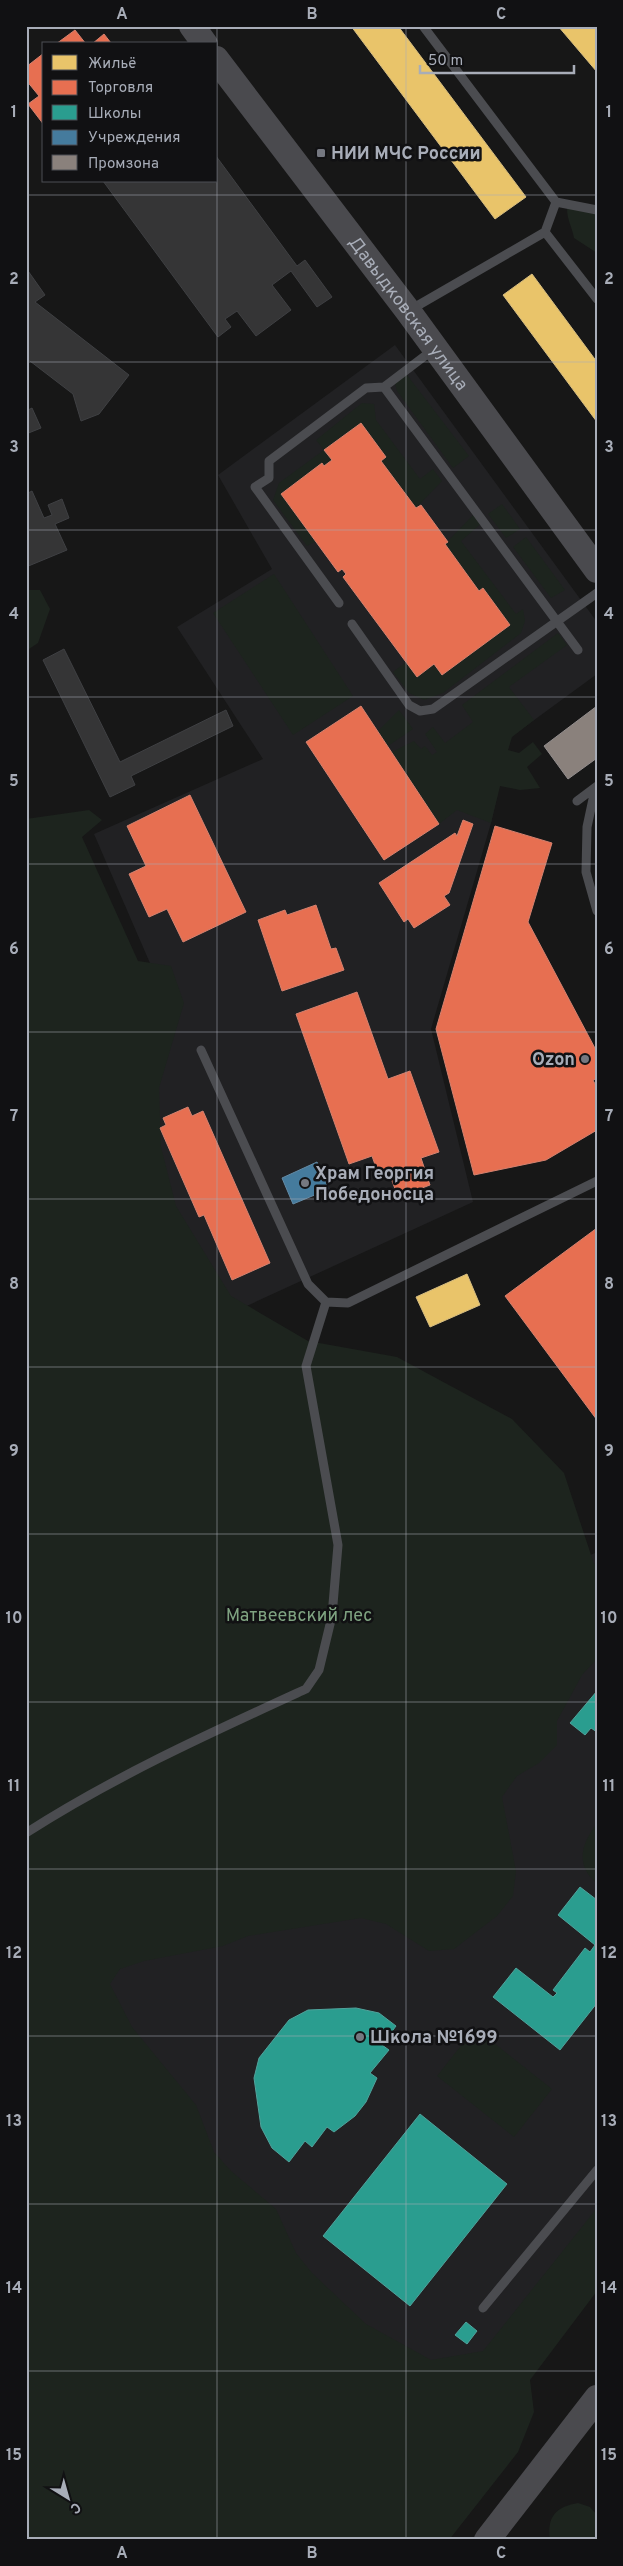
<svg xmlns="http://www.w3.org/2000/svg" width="623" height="2566" font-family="Overpass,sans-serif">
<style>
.built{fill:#212123}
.green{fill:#1d241e}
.homes{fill:#e9c46a;stroke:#d6bd81}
.shops{fill:#e76f51;stroke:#d48270}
.schools{fill:#2a9d8f;stroke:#50a29b}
.public{fill:#457b9d;stroke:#638aa5}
.industry{fill:#8a817c;stroke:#938e8e}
.building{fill:#353536;stroke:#3f4043}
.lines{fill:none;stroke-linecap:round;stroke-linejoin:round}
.lane{stroke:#4b4c50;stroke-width:9}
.secondary{stroke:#4a4a4e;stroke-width:26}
.grid{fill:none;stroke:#a8adb8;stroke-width:1;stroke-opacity:0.55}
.poi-dot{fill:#757880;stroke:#111113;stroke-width:2}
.labels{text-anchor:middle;stroke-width:5;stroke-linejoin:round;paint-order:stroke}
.poi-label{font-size:18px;font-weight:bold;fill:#a8adb8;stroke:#111113;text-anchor:start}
.street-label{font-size:18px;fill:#a8adb8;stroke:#111113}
.park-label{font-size:18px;fill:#7fa381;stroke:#111113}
.neatline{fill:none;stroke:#a8adb8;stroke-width:2}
.grid-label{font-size:16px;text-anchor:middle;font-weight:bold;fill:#a8adb8}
</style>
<rect width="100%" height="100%" fill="#171717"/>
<path class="built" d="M 395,345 L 597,622 L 597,674 L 511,737 L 491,823 L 431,1029 L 473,1202 L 216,1320 L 127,1117 L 169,1007 L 94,834 L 263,759 L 177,627 L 272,569 L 218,475 Z
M 597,1552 L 597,2218 L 358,2517 L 94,1995 L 483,1605 Z"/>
<path class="green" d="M 567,208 L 597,213 L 597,253 L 574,238 C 572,227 567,220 567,208 Z
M 404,371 L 469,456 L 453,468 L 397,391 L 394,379 Z
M 362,403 L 374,404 L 376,420 L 420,479 L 433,469 L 442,481 L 416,508 L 381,461 L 386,456 L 361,423 L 325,450 L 332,460 L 324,466 L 322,464 L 281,494 L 316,541 L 307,546 L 273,500 L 279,483 L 324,450 L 316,440 Z
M 502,504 L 520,529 L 506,538 L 488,514 Z
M 476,512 L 483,522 L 461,541 L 516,614 L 523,609 L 525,621 L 521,633 L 443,693 L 424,700 L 409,693 L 393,672 L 406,662 L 417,677 L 434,664 L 442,675 L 509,625 L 479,591 L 445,544 Z
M 526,537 L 565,590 L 551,598 L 513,547 Z
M 274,574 L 353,696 L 293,735 L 213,613 Z
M 26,590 L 40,590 L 50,609 L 38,643 L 26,651 Z
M 558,633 L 567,645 L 509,687 L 534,720 L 512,737 L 508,750 L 519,753 L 533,742 L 542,754 L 527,767 L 540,788 L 520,790 L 500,786 L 491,823 L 457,810 L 439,824 L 392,752 L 414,741 L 421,749 L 425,746 L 432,755 L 437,752 L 425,734 L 433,727 L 445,743 L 473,722 L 462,705 Z
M 399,710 L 413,729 L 388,746 L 378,731 Z
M 89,810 L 102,820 L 82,837 L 138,961 L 171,966 L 184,1003 L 159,1088 L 161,1147 L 176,1206 L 231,1296 L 308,1341 L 397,1357 L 512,1419 L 564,1473 L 594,1564 L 597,1563 L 597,1659 L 582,1675 L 557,1721 L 557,1745 L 539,1763 L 517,1776 L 502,1797 L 516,1871 L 513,1896 L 497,1916 L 454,1949 L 429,1951 L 386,1924 L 361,1918 L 248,1936 L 223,1946 L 144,1961 L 120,1969 L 110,1984 L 132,2027 L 196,2105 L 214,2152 L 231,2171 L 276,2209 L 296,2253 L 312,2273 L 366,2324 L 431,2360 L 483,2351 L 597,2208 L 597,2291 L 530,2380 L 534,2412 L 518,2452 L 449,2540 L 26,2540 L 26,819 Z
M 597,1824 L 597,1883 C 575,1866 581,1843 597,1824 Z
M 475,2028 L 552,2089 L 514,2137 L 437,2076 Z
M 578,2503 L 590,2507 L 597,2515 L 597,2540 L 550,2540 C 547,2517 555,2507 578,2503 Z"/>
<path class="homes" d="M 351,26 L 398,26 L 526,197 L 495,219 Z
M 558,26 L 597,26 L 597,72 Z
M 532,274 L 597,362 L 597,422 L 503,295 Z
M 467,1274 L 480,1305 L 430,1327 L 416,1297 Z"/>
<path class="shops" d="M 75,30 L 86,44 L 56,44 Z
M 104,34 L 111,43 L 92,44 Z
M 44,53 L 44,125 L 28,104 L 39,96 L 26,80 L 26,67 Z
M 361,423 L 386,457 L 381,461 L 416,508 L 421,505 L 448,542 L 445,544 L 479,591 L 483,588 L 510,625 L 442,675 L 434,664 L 417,677 L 343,577 L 346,574 L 342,569 L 338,572 L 281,494 L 322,463 L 324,466 L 332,460 L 324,450 Z
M 361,706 L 439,824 L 384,860 L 306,742 Z
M 190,795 L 246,912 L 183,942 L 167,909 L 149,917 L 129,874 L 146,866 L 127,826 Z
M 463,820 L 473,824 L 449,893 L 444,896 L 450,905 L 414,928 L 408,919 L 404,922 L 379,883 L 455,833 L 457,836 Z
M 495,826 L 552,843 L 528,922 L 597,1052 L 597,1079 L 593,1080 L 597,1088 L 597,1130 L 546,1160 L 474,1175 L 436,1029 Z
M 316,905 L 331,949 L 336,948 L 344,970 L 282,991 L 258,920 L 285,910 L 287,915 Z
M 357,992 L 388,1079 L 410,1071 L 439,1152 L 421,1158 L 430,1185 L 398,1197 L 388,1170 L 378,1173 L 372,1156 L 349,1164 L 296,1014 Z
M 188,1107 L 192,1116 L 203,1111 L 270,1263 L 232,1280 L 204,1215 L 199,1217 L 160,1128 L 166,1125 L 163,1118 Z
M 597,1228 L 597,1420 L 505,1296 Z"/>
<path class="schools" d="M 597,1691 L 597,1732 L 591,1728 L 585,1735 L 570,1723 Z
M 580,1887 L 597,1900 L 597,2003 L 560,2050 L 493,1997 L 516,1968 L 553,1997 L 557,1993 L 553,1990 L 585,1948 L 590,1952 L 595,1945 L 558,1915 Z
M 356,2008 L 379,2013 L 396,2026 L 382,2045 L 389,2050 L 370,2073 L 377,2078 L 366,2102 L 355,2116 L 334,2132 L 327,2127 L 312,2147 L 305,2141 L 289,2162 L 272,2148 L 261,2127 L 254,2078 L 259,2058 L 289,2020 L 308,2010 Z
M 420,2114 L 507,2184 L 410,2306 L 323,2236 Z
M 466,2322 L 477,2331 L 467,2344 L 455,2335 Z"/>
<path class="public" d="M 317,1162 L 329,1189 L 293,1204 L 282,1178 Z"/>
<path class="industry" d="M 597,706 L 597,758 L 568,779 L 544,746 Z"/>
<path class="building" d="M 216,156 L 297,266 L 305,260 L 332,297 L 317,307 L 291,271 L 272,285 L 291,310 L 256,336 L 237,311 L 225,319 L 231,327 L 218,337 L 103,181 L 216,181 Z
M 26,268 L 45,295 L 35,302 L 129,375 L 99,414 L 81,421 L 73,394 L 26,358 Z
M 32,408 L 41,428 L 26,434 L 26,411 Z
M 32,491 L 44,518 L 52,515 L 48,505 L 62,499 L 69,518 L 55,524 L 67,550 L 26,567 L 26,494 Z
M 64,649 L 120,762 L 226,710 L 233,726 L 131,776 L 135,785 L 110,797 L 43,660 Z"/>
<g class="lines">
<path class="lane" d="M 556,202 L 597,210
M 545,232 L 597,299
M 410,310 L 545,232 L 556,202 L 423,26
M 434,349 L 384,387 L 578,650
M 339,603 L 255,487 L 269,478 L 269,461 L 366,388 L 384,387
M 352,624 L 409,705 L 420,711 L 433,709 L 597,593
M 597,796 L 593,799 L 587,827 L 586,872 L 597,911
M 577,801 L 597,786
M 201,1050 L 308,1284 L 326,1302 L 348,1303 L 597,1181
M 26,1833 C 115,1776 210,1733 306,1689 L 319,1670 L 332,1616 L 338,1545 L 306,1366 L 326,1302
M 483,2308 L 597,2170"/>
<g class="secondary">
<path d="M 192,26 L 205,44"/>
<path id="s1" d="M 216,59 L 408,311 L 597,570"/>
<path d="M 487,2540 L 597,2398"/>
</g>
</g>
<path class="grid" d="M 217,26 L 217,2540M 406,26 L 406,2540M 26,195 L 597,195M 26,362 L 597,362M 26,530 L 597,530M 26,697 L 597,697M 26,864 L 597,864M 26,1032 L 597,1032M 26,1199 L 597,1199M 26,1367 L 597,1367M 26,1534 L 597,1534M 26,1702 L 597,1702M 26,1869 L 597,1869M 26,2036 L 597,2036M 26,2204 L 597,2204M 26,2371 L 597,2371"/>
<g class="poi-dot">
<rect x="316" y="148" width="10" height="10" rx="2.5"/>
<circle cx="585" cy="1059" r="5"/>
<circle cx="305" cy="1183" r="5"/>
<circle cx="360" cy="2037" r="5"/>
</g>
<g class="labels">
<g class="poi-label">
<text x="331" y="159">НИИ МЧС России</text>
<text x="575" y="1065" text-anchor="end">Ozon</text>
<text x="315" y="1179">Храм Георгия<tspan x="315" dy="21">Победоносца</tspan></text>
<text x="370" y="2043">Школа №1699</text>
</g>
<g class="street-label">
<text dy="6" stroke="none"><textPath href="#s1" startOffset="319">Давыдковская улица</textPath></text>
</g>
<g class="park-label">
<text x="299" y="1621">Матвеевский лес</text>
</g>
</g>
<rect width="623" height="2566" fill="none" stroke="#111113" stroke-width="55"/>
<rect x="42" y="42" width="175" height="140" fill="#111113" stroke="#4d4f55"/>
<rect x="52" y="55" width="25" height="15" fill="#e9c46a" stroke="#4d4f55"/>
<text x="88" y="68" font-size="15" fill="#a8adb8">Жильё</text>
<rect x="52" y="80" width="25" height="15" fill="#e76f51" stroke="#4d4f55"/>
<text x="88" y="92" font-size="15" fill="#a8adb8">Торговля</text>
<rect x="52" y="105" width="25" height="15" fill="#2a9d8f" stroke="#4d4f55"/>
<text x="88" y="118" font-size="15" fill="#a8adb8">Школы</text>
<rect x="52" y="130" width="25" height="15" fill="#457b9d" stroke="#4d4f55"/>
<text x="88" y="142" font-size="15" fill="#a8adb8">Учреждения</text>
<rect x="52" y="155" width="25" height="15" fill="#8a817c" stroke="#4d4f55"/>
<text x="88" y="168" font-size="15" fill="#a8adb8">Промзона</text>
<g transform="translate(68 2498) rotate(143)" stroke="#111113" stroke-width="4" paint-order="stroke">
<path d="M0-4L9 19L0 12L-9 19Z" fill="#a8adb8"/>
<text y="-8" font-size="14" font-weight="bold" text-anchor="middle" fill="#a8adb8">С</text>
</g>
<path d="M420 65v8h154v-8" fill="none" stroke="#a8adb8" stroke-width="2.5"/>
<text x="428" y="65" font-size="15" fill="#a8adb8" stroke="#111113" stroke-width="4" paint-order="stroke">50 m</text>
<rect x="28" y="28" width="568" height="2510" class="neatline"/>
<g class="grid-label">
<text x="122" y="19">A</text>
<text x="312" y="19">B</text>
<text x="501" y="19">C</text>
<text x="14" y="117">1</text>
<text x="609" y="117">1</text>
<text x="14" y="284">2</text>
<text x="609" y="284">2</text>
<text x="14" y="452">3</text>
<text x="609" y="452">3</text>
<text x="14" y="619">4</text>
<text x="609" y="619">4</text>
<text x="14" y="786">5</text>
<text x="609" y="786">5</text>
<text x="14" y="954">6</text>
<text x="609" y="954">6</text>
<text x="14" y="1121">7</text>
<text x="609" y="1121">7</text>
<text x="14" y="1289">8</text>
<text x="609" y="1289">8</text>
<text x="14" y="1456">9</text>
<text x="609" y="1456">9</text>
<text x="14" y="1623">10</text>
<text x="609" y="1623">10</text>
<text x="14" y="1791">11</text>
<text x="609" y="1791">11</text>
<text x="14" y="1958">12</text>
<text x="609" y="1958">12</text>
<text x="14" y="2126">13</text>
<text x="609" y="2126">13</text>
<text x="14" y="2293">14</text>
<text x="609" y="2293">14</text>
<text x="14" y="2460">15</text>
<text x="609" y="2460">15</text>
<text x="122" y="2558">A</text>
<text x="312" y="2558">B</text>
<text x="501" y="2558">C</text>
</g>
</svg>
